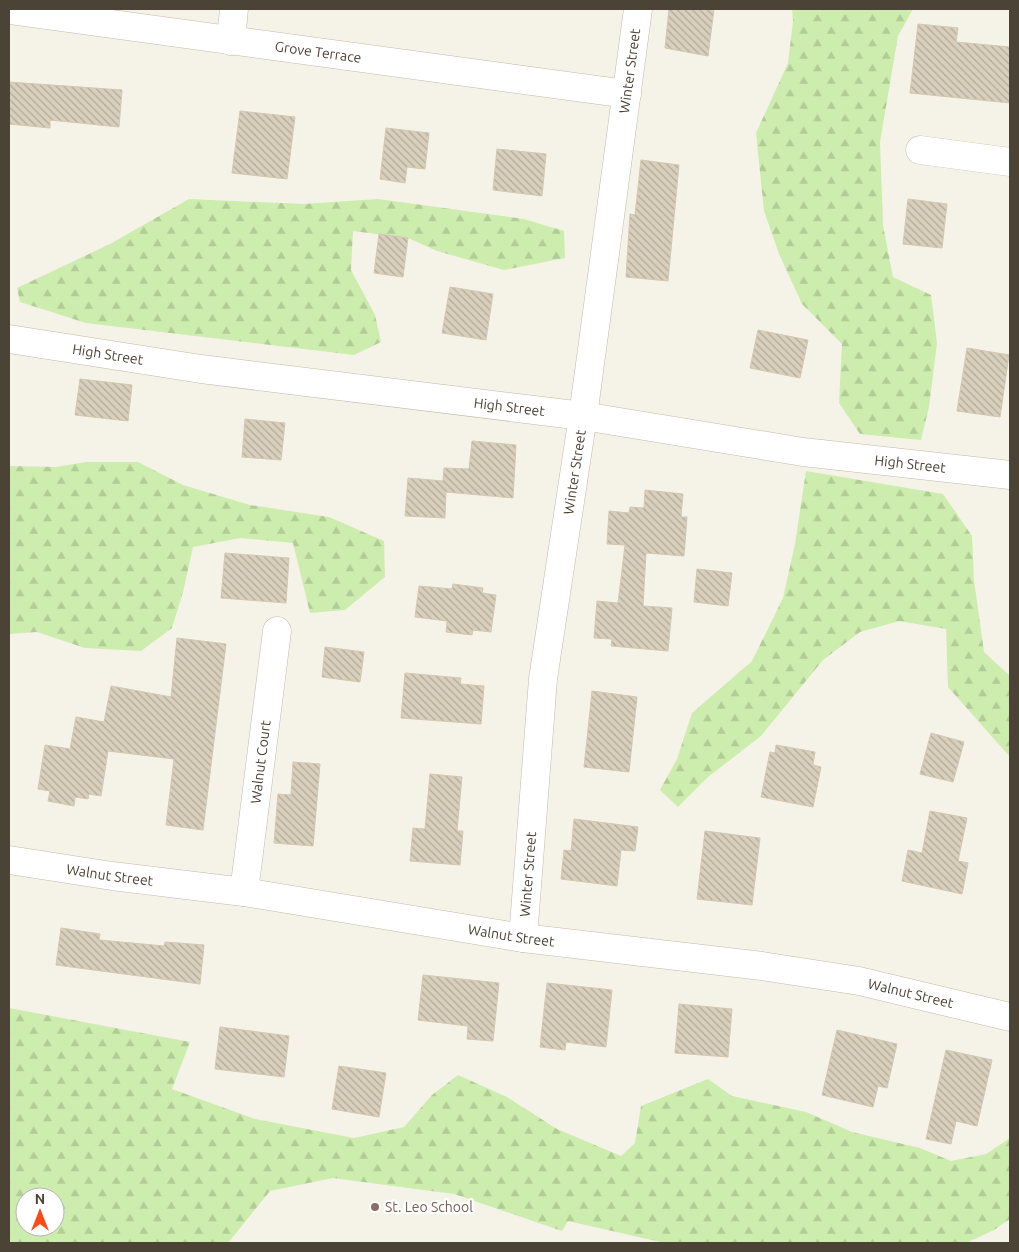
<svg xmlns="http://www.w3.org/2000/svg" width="1019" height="1252" font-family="Ubuntu,sans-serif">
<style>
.forest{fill:url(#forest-firs);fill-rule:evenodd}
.building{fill:url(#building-back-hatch);stroke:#d4c8af}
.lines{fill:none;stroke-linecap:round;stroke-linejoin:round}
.minor-casing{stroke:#c2bbaa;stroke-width:29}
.tertiary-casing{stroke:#c2bbaa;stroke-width:29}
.minor{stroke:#fff;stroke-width:28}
.tertiary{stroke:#fff;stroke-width:28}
.education-dot{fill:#8d6e63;stroke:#fff;stroke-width:2}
.labels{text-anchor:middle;stroke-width:4.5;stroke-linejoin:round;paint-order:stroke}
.street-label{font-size:14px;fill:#4a4336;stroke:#fff}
.education-label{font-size:14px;fill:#785e54;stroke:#fff;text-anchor:start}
</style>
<defs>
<pattern id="forest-firs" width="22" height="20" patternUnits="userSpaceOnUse" patternTransform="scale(1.25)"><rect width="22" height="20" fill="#cdedae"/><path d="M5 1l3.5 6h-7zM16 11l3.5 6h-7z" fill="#b2cc96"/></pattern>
<pattern id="building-back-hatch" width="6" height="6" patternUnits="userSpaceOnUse" patternTransform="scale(1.25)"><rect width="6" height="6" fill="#d8cfbd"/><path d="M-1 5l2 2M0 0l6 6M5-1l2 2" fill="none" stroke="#b1aa9a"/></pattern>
</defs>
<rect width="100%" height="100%" fill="#f5f2e8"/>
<path class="forest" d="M 792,9 L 913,9 L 898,36 L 880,142 L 883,225 L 893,277 L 931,295 L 937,343 L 929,407 L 921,440 L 860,434 L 839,403 L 842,344 L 802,304 L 779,254 L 764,211 L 756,133 L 788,63 L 793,21 Z
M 189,199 L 303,204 L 378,199 L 524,219 L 564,231 L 565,258 L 504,270 L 437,251 L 408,238 L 353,231 L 351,270 L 375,315 L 381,342 L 354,355 L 86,323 L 20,302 L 17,288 L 110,244 Z
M 86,462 L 138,462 L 183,485 L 250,505 L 329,517 L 384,541 L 385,577 L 345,610 L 310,613 L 293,543 L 240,538 L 193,547 L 183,592 L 172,628 L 141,651 L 85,648 L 37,632 L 9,634 L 9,466 L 56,467 Z
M 806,471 L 943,494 L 972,536 L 974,580 L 984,652 L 1010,676 L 1010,761 L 1010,757 L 948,687 L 946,629 L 899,621 L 860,632 L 823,660 L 761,736 L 708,777 L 678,807 L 660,790 L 677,759 L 692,713 L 752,661 L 783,598 L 795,544 Z
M 9,1008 L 190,1042 L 172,1089 L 255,1119 L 354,1138 L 404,1127 L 432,1095 L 458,1075 L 507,1097 L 557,1129 L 621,1156 L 635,1143 L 641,1106 L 708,1079 L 732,1096 L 806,1112 L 852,1132 L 920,1148 L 951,1161 L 986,1154 L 1010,1138 L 1010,1219 L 994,1230 L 966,1243 L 665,1243 L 568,1221 L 562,1231 L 454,1194 L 333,1178 L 270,1191 L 228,1243 L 9,1243 ZM 25,1197 L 55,1197 L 55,1227 L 25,1227 Z"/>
<path class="building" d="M 669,9 L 714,9 L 708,56 L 665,48 Z
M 918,24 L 958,28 L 956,42 L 1010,47 L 1010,103 L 910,93 Z
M 9,82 L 122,90 L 119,127 L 50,120 L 50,128 L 9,124 Z
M 240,111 L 295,117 L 287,179 L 232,173 Z
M 386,128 L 429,133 L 425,169 L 407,167 L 405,183 L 380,179 Z
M 497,149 L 546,154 L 542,196 L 493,190 Z
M 641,160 L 679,165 L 668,281 L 626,277 L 630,214 L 635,215 Z
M 908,199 L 947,204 L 942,248 L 903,244 Z
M 379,234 L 408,238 L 403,277 L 374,273 Z
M 450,287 L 493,294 L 486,340 L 442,333 Z
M 758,330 L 808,340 L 800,378 L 750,368 Z
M 967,348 L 1009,355 L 1000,417 L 957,411 Z
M 80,379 L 132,385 L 128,421 L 75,415 Z
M 245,419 L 285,423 L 281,460 L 242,457 Z
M 472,441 L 516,445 L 513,498 L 446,492 L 445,518 L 405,516 L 408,478 L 443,481 L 444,468 L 469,469 Z
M 645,490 L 683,494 L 681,517 L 687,517 L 684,556 L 646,553 L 643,606 L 672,608 L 668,651 L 611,646 L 612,639 L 594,638 L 597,601 L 618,603 L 625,545 L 607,544 L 609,511 L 629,513 L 630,507 L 644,508 Z
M 225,553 L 289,558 L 286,603 L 221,598 Z
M 697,569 L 732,573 L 728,606 L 694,602 Z
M 453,584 L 483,588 L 482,593 L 496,595 L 491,632 L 473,630 L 472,635 L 446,632 L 447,621 L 415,617 L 419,586 L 452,589 Z
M 177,638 L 226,644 L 203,830 L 166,825 L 174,759 L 108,751 L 101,796 L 89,794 L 88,799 L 75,797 L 74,806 L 48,801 L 50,791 L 38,789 L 45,745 L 70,749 L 76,717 L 104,722 L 111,686 L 171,697 Z
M 325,647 L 364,652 L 360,682 L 322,677 Z
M 405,673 L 461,678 L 460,684 L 484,686 L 481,724 L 401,718 Z
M 592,691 L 637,697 L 629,772 L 584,767 Z
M 931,733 L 964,742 L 953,782 L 920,774 Z
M 776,745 L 815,752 L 813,765 L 821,767 L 813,807 L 761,797 L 770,752 L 775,753 Z
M 293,762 L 320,764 L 313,846 L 274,843 L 278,794 L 291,795 Z
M 430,774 L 462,777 L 457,831 L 463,831 L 460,865 L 410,861 L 413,828 L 425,829 Z
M 930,811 L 967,818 L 958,861 L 968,863 L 962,894 L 902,881 L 908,850 L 922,853 Z
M 574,819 L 638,827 L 635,851 L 621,850 L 617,886 L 561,879 L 564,850 L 571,851 Z
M 705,831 L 760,838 L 752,905 L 697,899 Z
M 61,928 L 100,934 L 99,940 L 164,946 L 165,942 L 204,945 L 200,984 L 56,965 Z
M 423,975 L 499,983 L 493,1041 L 467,1039 L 468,1026 L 418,1020 Z
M 547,983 L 612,990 L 606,1047 L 566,1042 L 565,1050 L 540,1047 Z
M 679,1004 L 732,1009 L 728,1057 L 675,1053 Z
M 220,1027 L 289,1036 L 284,1077 L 215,1069 Z
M 837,1030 L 897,1044 L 887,1088 L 878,1086 L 873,1107 L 822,1095 Z
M 946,1050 L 992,1060 L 977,1126 L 956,1121 L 951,1144 L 926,1139 Z
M 339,1066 L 386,1073 L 379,1117 L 332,1109 Z"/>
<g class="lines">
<defs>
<g id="minor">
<path id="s1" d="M 9,10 L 627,94"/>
<path d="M 231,41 L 234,9"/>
<path d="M 920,150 L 1010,162"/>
<path id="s2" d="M 9,339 L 201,369 L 583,416 L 803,452 L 1010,475"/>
<path id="s3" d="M 244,892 L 277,631"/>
<path id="s4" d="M 523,938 L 543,679 L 583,416 L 638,9"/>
</g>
<g id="tertiary">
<path id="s5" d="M 9,860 L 112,876 L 244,892 L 523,938 L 762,966 L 859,981 L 1010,1017"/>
</g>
</defs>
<use href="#minor" class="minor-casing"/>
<use href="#tertiary" class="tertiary-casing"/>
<use href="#minor" class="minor"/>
<use href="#tertiary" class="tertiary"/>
</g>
<circle class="education-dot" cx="375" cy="1207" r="5"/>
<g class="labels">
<g class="street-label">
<text dy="5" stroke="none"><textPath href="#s1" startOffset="312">Grove Terrace</textPath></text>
<text dy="5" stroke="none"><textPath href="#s4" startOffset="874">Winter Street</textPath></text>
<text dy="5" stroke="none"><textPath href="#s2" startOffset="100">High Street</textPath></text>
<text dy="5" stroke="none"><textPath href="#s2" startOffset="505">High Street</textPath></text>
<text dy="5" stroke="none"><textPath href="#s2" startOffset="910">High Street</textPath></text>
<text dy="5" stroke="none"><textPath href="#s4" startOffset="469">Winter Street</textPath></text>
<text dy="5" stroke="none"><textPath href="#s3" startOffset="131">Walnut Court</textPath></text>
<text dy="5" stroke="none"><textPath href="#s5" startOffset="102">Walnut Street</textPath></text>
<text dy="5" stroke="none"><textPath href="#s4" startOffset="64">Winter Street</textPath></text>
<text dy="5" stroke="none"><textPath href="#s5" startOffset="508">Walnut Street</textPath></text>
<text dy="5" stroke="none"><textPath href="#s5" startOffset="912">Walnut Street</textPath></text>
</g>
<g class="education-label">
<text x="385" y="1212">St. Leo School</text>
</g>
</g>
<rect width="1019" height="1252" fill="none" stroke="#4a4336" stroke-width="20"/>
<g transform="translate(40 1212)"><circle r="24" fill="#ffffff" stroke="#b7b4af"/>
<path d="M0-4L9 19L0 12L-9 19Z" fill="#ff4816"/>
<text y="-8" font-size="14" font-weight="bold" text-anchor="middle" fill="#4a4336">N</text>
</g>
</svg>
